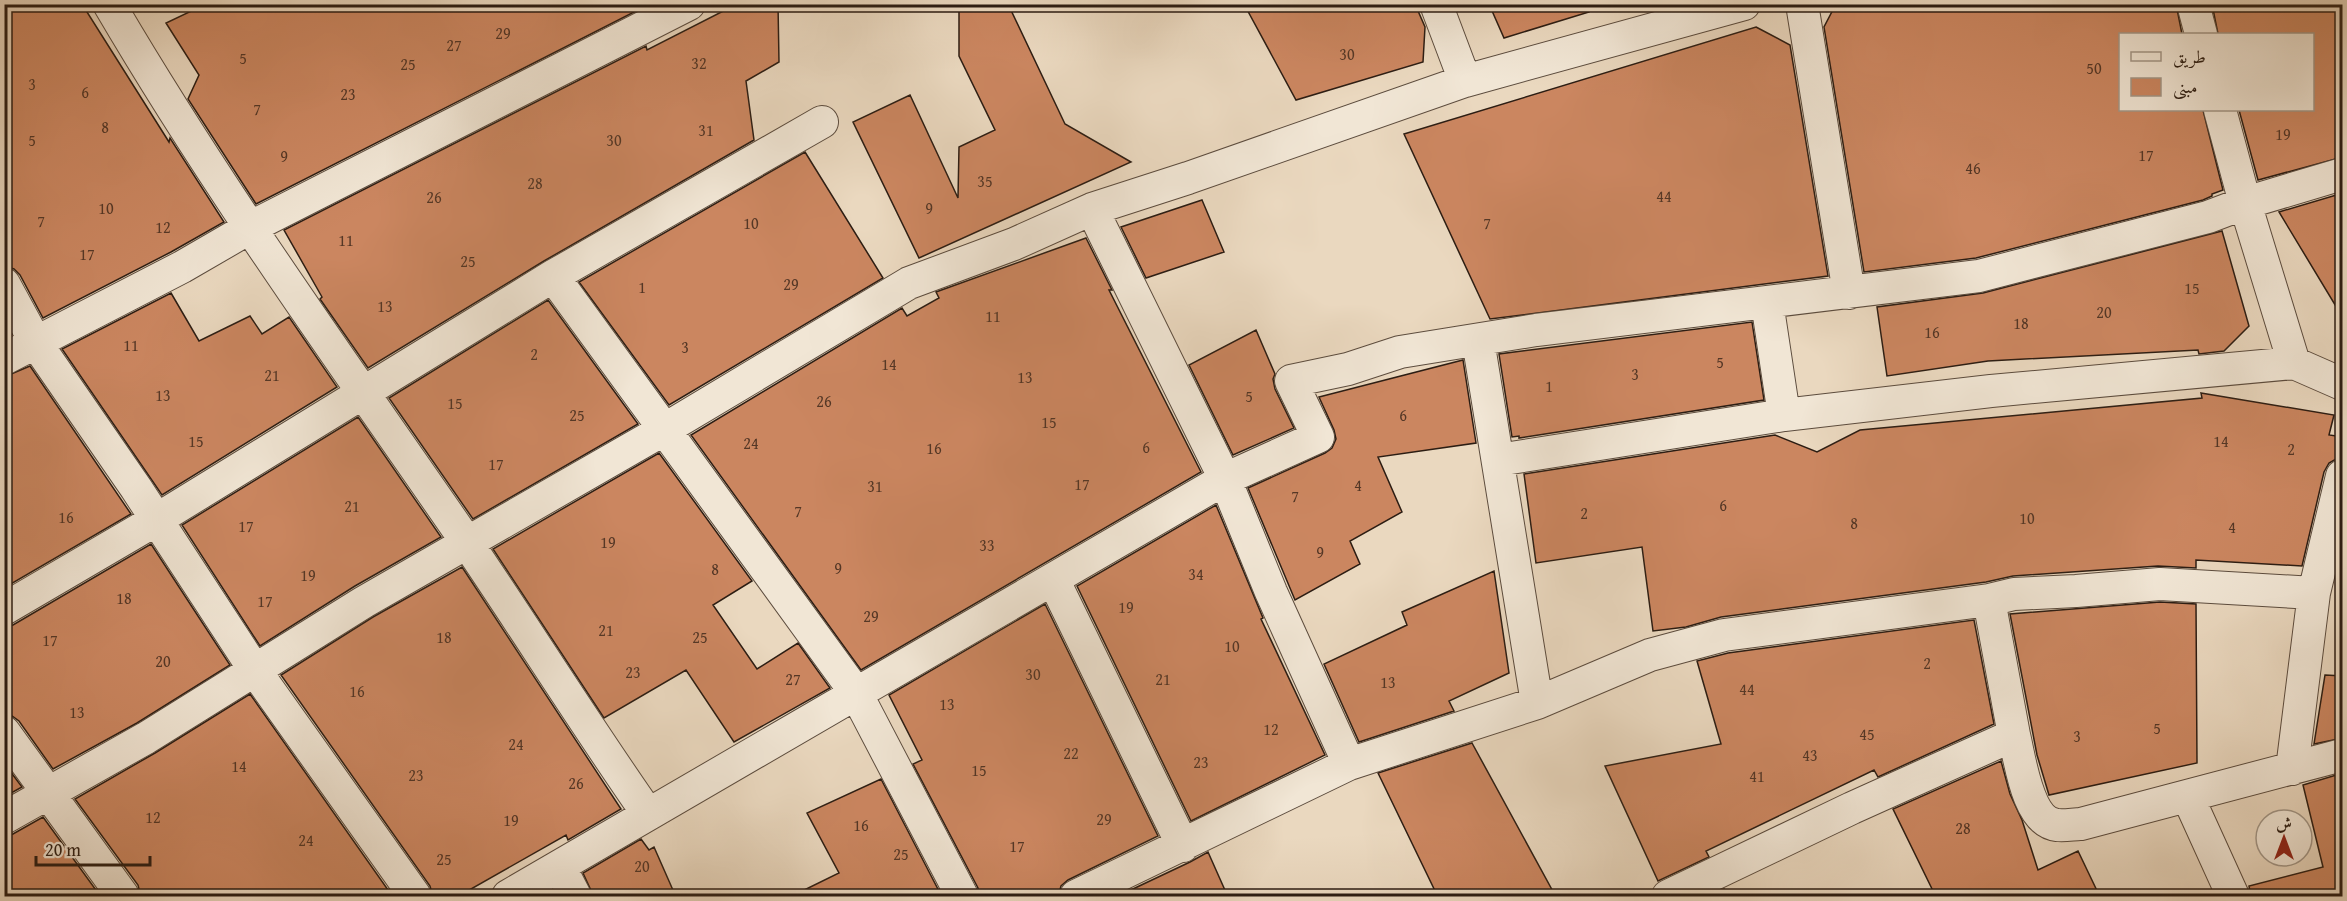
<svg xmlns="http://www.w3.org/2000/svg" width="2347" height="901" font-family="'Gentium Book Plus',Amiri,serif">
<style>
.building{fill:#cb8660;stroke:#2c1d13;stroke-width:1.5}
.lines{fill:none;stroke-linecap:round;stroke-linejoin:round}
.minor-casing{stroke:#5c4c3e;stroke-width:34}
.minor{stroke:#f1e6d5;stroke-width:32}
.labels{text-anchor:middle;stroke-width:6;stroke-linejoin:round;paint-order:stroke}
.number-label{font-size:16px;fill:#543726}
</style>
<rect width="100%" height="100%" fill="#ead8bf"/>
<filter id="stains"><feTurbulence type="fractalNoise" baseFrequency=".00333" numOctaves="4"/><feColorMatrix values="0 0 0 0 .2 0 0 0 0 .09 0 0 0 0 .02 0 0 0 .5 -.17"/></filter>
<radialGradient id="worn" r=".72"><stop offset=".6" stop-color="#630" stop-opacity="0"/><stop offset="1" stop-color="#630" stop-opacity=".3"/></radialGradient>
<path class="building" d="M 4,4 L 82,4 L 169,142 L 170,138 L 224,222 L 171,252 L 43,318 L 20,275 L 14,269 L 4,266 Z
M 206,4 L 642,4 L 642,8 L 256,204 L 188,99 L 199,75 L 166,23 Z
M 737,4 L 778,4 L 779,62 L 746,81 L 754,140 L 544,261 L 368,368 L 320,299 L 322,297 L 284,230 L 646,46 L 647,50 Z
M 959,4 L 1008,4 L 1065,124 L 1131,162 L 919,258 L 853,122 L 910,95 L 958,198 L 959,147 L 995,130 L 959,56 Z
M 1244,4 L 1415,4 L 1425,27 L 1423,62 L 1296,100 Z
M 1489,4 L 1588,4 L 1589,12 L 1504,38 Z
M 1836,4 L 2176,4 L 2182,34 L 2121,34 L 2121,110 L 2203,110 L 2223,190 L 2212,194 L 2212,196 L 2203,200 L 1976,258 L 1864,272 L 1824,27 Z
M 2212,4 L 2343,4 L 2343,157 L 2258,180 L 2239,110 L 2313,110 L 2313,34 L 2218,34 Z
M 1756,27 L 1790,45 L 1828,276 L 1490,319 L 1404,134 Z
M 805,152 L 883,278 L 669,405 L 579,282 Z
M 2343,193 L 2343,318 L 2279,212 Z
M 1202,200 L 1224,252 L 1146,278 L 1121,227 Z
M 2222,231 L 2249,326 L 2224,351 L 2199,354 L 2198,350 L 1988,361 L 1887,376 L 1877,307 L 1983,293 Z
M 1086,238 L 1112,290 L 1109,290 L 1201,472 L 861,670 L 691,435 L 902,308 L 907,316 L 939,298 L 936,292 Z
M 171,293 L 199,341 L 250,316 L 262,334 L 289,317 L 337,387 L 162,495 L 62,349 Z
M 548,300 L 638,424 L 473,519 L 389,398 Z
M 1752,322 L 1764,400 L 1519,438 L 1519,436 L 1512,437 L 1499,354 Z
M 1256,330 L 1275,374 L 1273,379 L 1275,389 L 1294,428 L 1233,455 L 1189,365 Z
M 1463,360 L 1476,443 L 1378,457 L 1402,512 L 1350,541 L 1360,564 L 1295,600 L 1248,488 L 1325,453 L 1332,448 L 1336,439 L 1334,430 L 1319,397 Z
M 30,366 L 131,514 L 4,588 L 4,377 Z
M 2201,393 L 2334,415 L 2329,435 L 2343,437 L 2343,459 L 2336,459 L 2329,463 L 2324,472 L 2302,566 L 2196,560 L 2196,568 L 2158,566 L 2013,576 L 1986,582 L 1721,617 L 1686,627 L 1653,631 L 1642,547 L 1536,563 L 1524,474 L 1775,435 L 1817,452 L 1860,430 L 2202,398 Z
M 358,417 L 441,537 L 355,586 L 260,646 L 182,525 Z
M 659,453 L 752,581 L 713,605 L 757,669 L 798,643 L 830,688 L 734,742 L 686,670 L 604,718 L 493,549 Z
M 1216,505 L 1263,618 L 1261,619 L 1325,755 L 1191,821 L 1077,586 Z
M 151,544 L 230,665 L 137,723 L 53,769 L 19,721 L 12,716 L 4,714 L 4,627 L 13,625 Z
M 462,567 L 621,809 L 568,840 L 566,835 L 457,897 L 433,897 L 430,886 L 281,675 L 373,617 Z
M 1494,571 L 1509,673 L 1449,701 L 1454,711 L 1359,742 L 1324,664 L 1407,625 L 1402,612 Z
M 2160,602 L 2196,604 L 2197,763 L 2049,795 L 2037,755 L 2010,614 Z
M 1045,604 L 1158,836 L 1068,880 L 1061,886 L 1058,897 L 980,897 L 978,888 L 913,764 L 922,760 L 889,695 Z
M 1974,620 L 1994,724 L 1878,777 L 1874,770 L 1706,851 L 1709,857 L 1658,881 L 1605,766 L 1721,744 L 1697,661 L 1728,653 Z
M 2325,675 L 2343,676 L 2343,738 L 2314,744 Z
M 250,694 L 393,897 L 141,897 L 138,885 L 75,799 L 155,753 Z
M 1472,743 L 1556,897 L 1438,897 L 1378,773 Z
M 2001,761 L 2010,794 L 2022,820 L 2038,870 L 2078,851 L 2100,897 L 1936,897 L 1893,809 Z
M 4,763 L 22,787 L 4,797 Z
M 2343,773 L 2343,897 L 2251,897 L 2249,886 L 2323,867 L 2303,785 Z
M 881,779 L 942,897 L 790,897 L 839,873 L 807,813 Z
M 43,817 L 101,897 L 4,897 L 4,836 L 13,834 Z
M 641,839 L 649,850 L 654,847 L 676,897 L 594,897 L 583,873 Z
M 1208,852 L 1228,897 L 1116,897 L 1190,862 Z
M 1724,889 L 1728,897 L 1709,897 Z"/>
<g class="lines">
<defs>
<path id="minor" d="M 109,4 C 218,190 344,364 466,541 C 527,631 585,724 648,814
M 1436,4 L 1465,81
M 1802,4 L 1849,293
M 2193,4 L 2201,34
M 2220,110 L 2245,203 L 2294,363
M 1092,209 L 1225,479 L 1271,592 L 1349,764
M 553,276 L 856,693 L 962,896
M 4,284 L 36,343 L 136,488 L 254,669 L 415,896
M 1767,302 L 1784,415
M 1478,340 L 1537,703
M 4,359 L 182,267 L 251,227 L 689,4
M 1498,460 L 1784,415 L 1991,391 L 2294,363 L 2342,384
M 1053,579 L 1183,846
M 4,609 L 156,520 L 553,276 L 822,122
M 4,732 L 123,896
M 2014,735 L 1989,600 L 2014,594 L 2076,591 L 2160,584 L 2314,593
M 2292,769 L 2314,593 L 2342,476
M 2188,797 L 2233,896
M 4,818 L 146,738 L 364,602 L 665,429 L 909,283 L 1014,244 L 1092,209 L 1188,178 L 1465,81 L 1744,4
M 560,867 L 575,896
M 508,896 L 1225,479 L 1318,437 L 1291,381 L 1348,369 L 1400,352 L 1536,330 L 1979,276 L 2208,217 L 2245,203 L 2342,174
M 1076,896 L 1349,764 L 1537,703 L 1650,655 L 1724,635 L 1989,600
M 1668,896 L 1852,808 L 2014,735 C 2020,759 2027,822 2057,825 C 2065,826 2074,824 2081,824 L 2342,755"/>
</defs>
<use href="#minor" class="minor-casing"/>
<use href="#minor" class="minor"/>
</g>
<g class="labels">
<g class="number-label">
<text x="503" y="39">29</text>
<text x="454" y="51">27</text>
<text x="1347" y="60">30</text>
<text x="243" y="64">5</text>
<text x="699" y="69">32</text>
<text x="408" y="70">25</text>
<text x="2094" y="74">50</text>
<text x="32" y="90">3</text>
<text x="85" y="98">6</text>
<text x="348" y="100">23</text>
<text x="257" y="115">7</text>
<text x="105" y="133">8</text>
<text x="706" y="136">31</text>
<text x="2283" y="140">19</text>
<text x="32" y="146">5</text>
<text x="614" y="146">30</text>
<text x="2146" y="161">17</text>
<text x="284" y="162">9</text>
<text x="1973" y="174">46</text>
<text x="985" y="187">35</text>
<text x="535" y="189">28</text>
<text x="1664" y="202">44</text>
<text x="434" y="203">26</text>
<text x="106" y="214">10</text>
<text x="929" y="214">9</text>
<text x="41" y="227">7</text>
<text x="751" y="229">10</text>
<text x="1487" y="229">7</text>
<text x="163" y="233">12</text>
<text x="346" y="246">11</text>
<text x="87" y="260">17</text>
<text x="468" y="267">25</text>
<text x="791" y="290">29</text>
<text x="642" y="293">1</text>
<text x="2192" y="294">15</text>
<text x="385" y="312">13</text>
<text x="2104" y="318">20</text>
<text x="993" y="322">11</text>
<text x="2021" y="329">18</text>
<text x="1932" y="338">16</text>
<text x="131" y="351">11</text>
<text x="685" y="353">3</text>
<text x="534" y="360">2</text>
<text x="1720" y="368">5</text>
<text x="889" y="370">14</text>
<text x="1635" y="380">3</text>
<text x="272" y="381">21</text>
<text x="1025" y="383">13</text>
<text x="1549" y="392">1</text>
<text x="163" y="401">13</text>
<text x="1249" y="402">5</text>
<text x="824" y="407">26</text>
<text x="455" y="409">15</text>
<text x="577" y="421">25</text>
<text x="1403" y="421">6</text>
<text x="1049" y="428">15</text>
<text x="196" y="447">15</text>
<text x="2221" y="447">14</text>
<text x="751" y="449">24</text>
<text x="1146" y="453">6</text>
<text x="934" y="454">16</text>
<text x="2291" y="455">2</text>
<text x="496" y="470">17</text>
<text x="1082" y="490">17</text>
<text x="1358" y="491">4</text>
<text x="875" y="492">31</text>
<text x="1295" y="502">7</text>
<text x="1723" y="511">6</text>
<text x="352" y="512">21</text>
<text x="798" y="517">7</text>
<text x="1584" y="519">2</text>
<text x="66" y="523">16</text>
<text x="2027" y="524">10</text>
<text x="1854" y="529">8</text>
<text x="246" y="532">17</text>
<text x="2232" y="533">4</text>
<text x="608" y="548">19</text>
<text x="987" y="551">33</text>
<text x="1320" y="558">9</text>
<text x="838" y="574">9</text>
<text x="715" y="575">8</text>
<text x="1196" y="580">34</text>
<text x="308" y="581">19</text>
<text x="124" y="604">18</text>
<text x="265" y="607">17</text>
<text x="1126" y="613">19</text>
<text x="871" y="622">29</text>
<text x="606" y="636">21</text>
<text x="444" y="643">18</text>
<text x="700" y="643">25</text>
<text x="50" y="646">17</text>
<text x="1232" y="652">10</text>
<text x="163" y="667">20</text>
<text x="1927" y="669">2</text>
<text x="633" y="678">23</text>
<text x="1033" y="680">30</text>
<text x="793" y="685">27</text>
<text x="1163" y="685">21</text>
<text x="1388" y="688">13</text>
<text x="1747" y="695">44</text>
<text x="357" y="697">16</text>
<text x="947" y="710">13</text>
<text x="77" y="718">13</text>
<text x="2157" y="734">5</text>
<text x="1271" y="735">12</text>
<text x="1867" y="740">45</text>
<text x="2077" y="742">3</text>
<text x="516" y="750">24</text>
<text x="1071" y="759">22</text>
<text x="1810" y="761">43</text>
<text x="1201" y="768">23</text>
<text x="239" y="772">14</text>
<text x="979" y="776">15</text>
<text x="416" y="781">23</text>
<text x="1757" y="782">41</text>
<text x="576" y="789">26</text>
<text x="153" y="823">12</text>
<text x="1104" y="825">29</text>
<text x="511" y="826">19</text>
<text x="861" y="831">16</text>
<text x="1963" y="834">28</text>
<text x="306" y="846">24</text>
<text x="1017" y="852">17</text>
<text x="901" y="860">25</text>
<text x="444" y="865">25</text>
<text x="642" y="872">20</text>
</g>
</g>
<rect width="2347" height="901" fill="none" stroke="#ead8bf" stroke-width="24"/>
<rect x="6" y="6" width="2335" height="889" fill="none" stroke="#2c1d13" stroke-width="3"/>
<rect x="12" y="12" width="2323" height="877" fill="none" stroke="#2c1d13" stroke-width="1.5"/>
<rect x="2119" y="33" width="195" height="78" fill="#f1e6d5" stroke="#a29687" stroke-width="1.5"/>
<rect x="2131" y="52" width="30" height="9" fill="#f1e6d5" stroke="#a29687" stroke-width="1.5"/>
<text x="2173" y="63" font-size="18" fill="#2c1d13">طريق</text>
<rect x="2131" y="78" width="30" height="18" fill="#cb8660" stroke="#a29687" stroke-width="1.5"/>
<text x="2173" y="93" font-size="18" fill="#2c1d13">مبنى</text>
<g transform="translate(2284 838)"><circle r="28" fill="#f1e6d5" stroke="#a29687" stroke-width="1.5"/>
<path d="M0-4.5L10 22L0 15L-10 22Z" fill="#8f2418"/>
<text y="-9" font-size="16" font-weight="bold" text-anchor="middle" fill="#2c1d13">ش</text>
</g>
<path d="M36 856v9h114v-9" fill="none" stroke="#2c1d13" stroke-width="3"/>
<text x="45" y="856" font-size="18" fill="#2c1d13" stroke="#f1e6d5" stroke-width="4.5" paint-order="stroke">20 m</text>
<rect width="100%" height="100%" filter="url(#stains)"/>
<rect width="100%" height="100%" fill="url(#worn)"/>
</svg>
